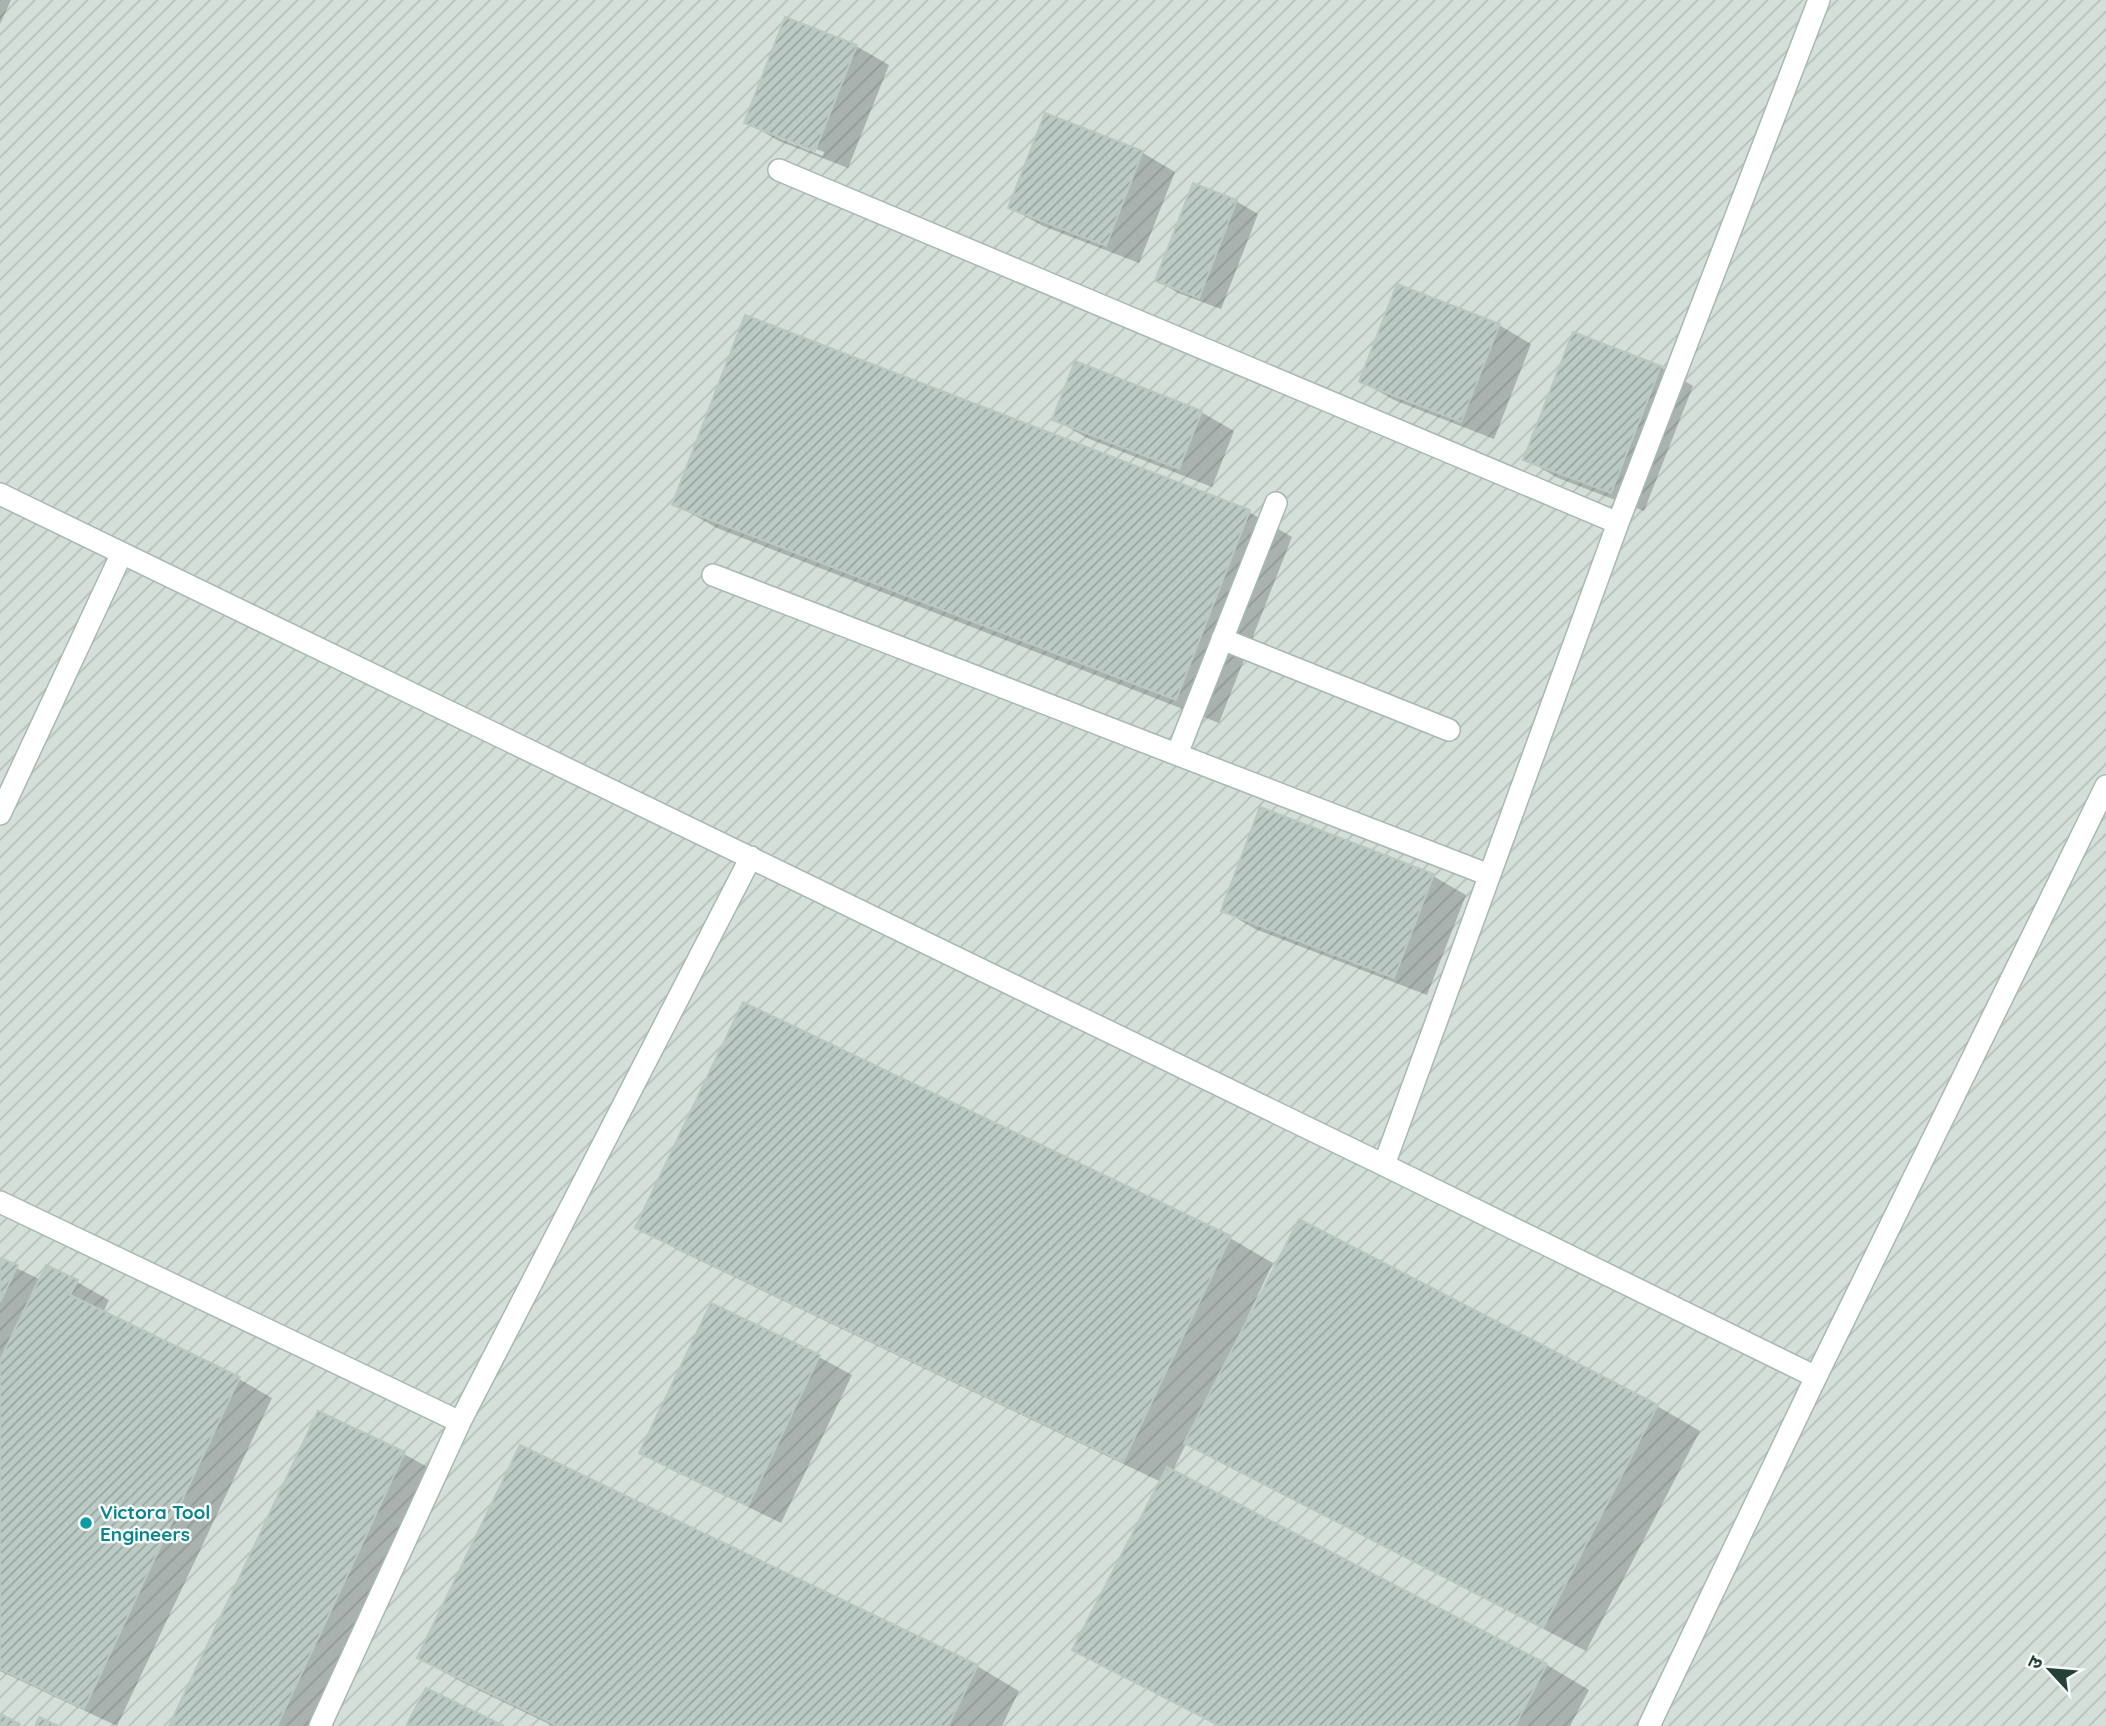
<svg xmlns="http://www.w3.org/2000/svg" width="2106" height="1726" font-family="Quicksand,'Noto Sans Devanagari',sans-serif">
<style>
.industrial{fill:url(#industrial-furrows)}
.shadow{fill:#0003;fill-rule:evenodd}
.building{fill:url(#building-hatch);stroke:#b8c9c2;stroke-width:2}
.lines{fill:none;stroke-linecap:round;stroke-linejoin:round}
.minor-casing{stroke:#a8b8b2;stroke-width:24}
.minor{stroke:#fff;stroke-width:21}
.culture-dot{fill:#0f9aa8;stroke:#f7fbf9;stroke-width:2.5}
.labels{text-anchor:middle;stroke-width:5;stroke-linejoin:round;paint-order:stroke}
.culture-label{font-size:19px;font-weight:bold;fill:#0d838f;stroke:#f7fbf9;text-anchor:start}
</style>
<defs>
<pattern id="industrial-furrows" width="10" height="10" patternUnits="userSpaceOnUse" patternTransform="scale(1.75)"><rect width="10" height="10" fill="#d4dfda"/><path d="M-1 1l2-2M0 10L10 0M9 11l2-2" fill="none" stroke="#b6c1bc"/></pattern>
<pattern id="building-hatch" width="6" height="6" patternUnits="userSpaceOnUse" patternTransform="scale(1.75)"><rect width="6" height="6" fill="#bbcac4"/><path d="M-1 1l2-2M0 6l6-6M5 7l2-2" fill="none" stroke="#98a6a0"/></pattern>
</defs>
<rect width="100%" height="100%" fill="#e6efeb"/>
<path class="industrial" d="M 0,0 L 2106,0 L 2106,1726 L 0,1726 Z"/>
<path class="shadow" d="M 0,0 L 11,0 L 0,24 Z
M 856,46 L 889,65 L 848,168 L 779,141 L 746,122 ZM 778,135 L 824,152 L 823,156 L 778,138 Z
M 1046,115 L 1143,153 L 1175,172 L 1139,263 L 1043,226 L 1010,208 Z
M 1236,201 L 1258,214 L 1221,309 L 1178,293 L 1157,280 Z
M 1499,325 L 1531,344 L 1494,439 L 1394,400 L 1361,381 Z
M 1076,364 L 1201,412 L 1234,431 L 1212,487 L 1087,438 L 1054,419 Z
M 1660,367 L 1693,386 L 1644,511 L 1558,478 L 1525,459 Z
M 674,504 L 1249,512 L 1292,537 L 1219,723 L 717,528 Z
M 1433,876 L 1466,895 L 1427,995 L 1255,929 L 1223,910 Z
M 744,1005 L 1230,1238 L 1273,1263 L 1247,1318 L 1249,1319 L 1657,1406 L 1700,1431 L 1586,1651 L 1228,1466 L 1187,1442 L 1172,1472 L 1547,1665 L 1589,1690 L 1570,1726 L 1219,1726 L 1075,1649 L 1161,1482 L 680,1251 L 637,1227 Z
M 0,1260 L 41,1280 L 77,1282 L 109,1300 L 103,1313 L 239,1379 L 272,1398 L 117,1726 L 0,1671 Z
M 819,1357 L 852,1375 L 781,1523 L 674,1471 L 642,1453 Z
M 318,1413 L 404,1454 L 447,1478 L 331,1726 L 171,1726 Z
M 419,1658 L 977,1666 L 1019,1691 L 1002,1726 L 553,1726 L 462,1682 Z"/>
<path class="building" d="M 785,17 L 857,45 L 815,151 L 744,123 Z
M 1045,113 L 1143,151 L 1106,246 L 1008,208 Z
M 1193,183 L 1237,200 L 1199,298 L 1155,281 Z
M 1397,284 L 1500,324 L 1461,422 L 1359,382 Z
M 745,315 L 1250,510 L 1176,700 L 672,505 Z
M 1573,332 L 1661,366 L 1611,493 L 1523,460 Z
M 1075,361 L 1202,411 L 1179,469 L 1052,420 Z
M 1260,807 L 1434,874 L 1394,978 L 1221,911 Z
M 743,1002 L 1231,1236 L 1123,1462 L 635,1228 Z
M 1299,1219 L 1658,1405 L 1543,1628 L 1184,1443 Z
M 0,1258 L 18,1265 L 0,1302 Z
M 46,1265 L 78,1280 L 70,1295 L 240,1377 L 84,1709 L 0,1669 L 0,1360 Z
M 711,1303 L 820,1355 L 748,1506 L 639,1453 Z
M 318,1411 L 405,1452 L 277,1726 L 169,1726 Z
M 520,1445 L 978,1665 L 948,1726 L 558,1726 L 417,1658 Z
M 1167,1467 L 1547,1664 L 1515,1726 L 1220,1726 L 1072,1650 Z
M 426,1688 L 504,1726 L 406,1726 Z
M 0,1714 L 20,1724 L 19,1726 L 0,1726 Z
M 39,1717 L 58,1726 L 35,1726 Z"/>
<g class="lines">
<defs>
<path id="minor" d="M 779,170 L 1618,523
M 0,494 L 1384,1165 L 1816,1377
M 713,575 L 1489,875
M 1222,639 L 1449,730
M 1177,754 L 1276,503
M 0,814 L 122,553
M 1384,1165 L 1618,523 L 1819,0
M 0,1202 L 460,1422
M 320,1726 L 460,1422 L 751,857
M 1649,1726 L 1816,1377 L 2106,786"/>
</defs>
<use href="#minor" class="minor-casing"/>
<use href="#minor" class="minor"/>
</g>
<circle class="culture-dot" cx="86" cy="1523" r="7"/>
<g class="labels">
<g class="culture-label">
<text x="100" y="1519">Victora Tool<tspan x="100" dy="22">Engineers</tspan></text>
</g>
</g>
<g transform="translate(2050 1670) rotate(296)" stroke="#f7fbf9" stroke-width="5" paint-order="stroke">
<path d="M0-5L12 26L0 18L-12 26Z" fill="#24423a"/>
<text y="-10" font-size="19" font-weight="bold" text-anchor="middle" fill="#24423a">उ</text>
</g>
</svg>
